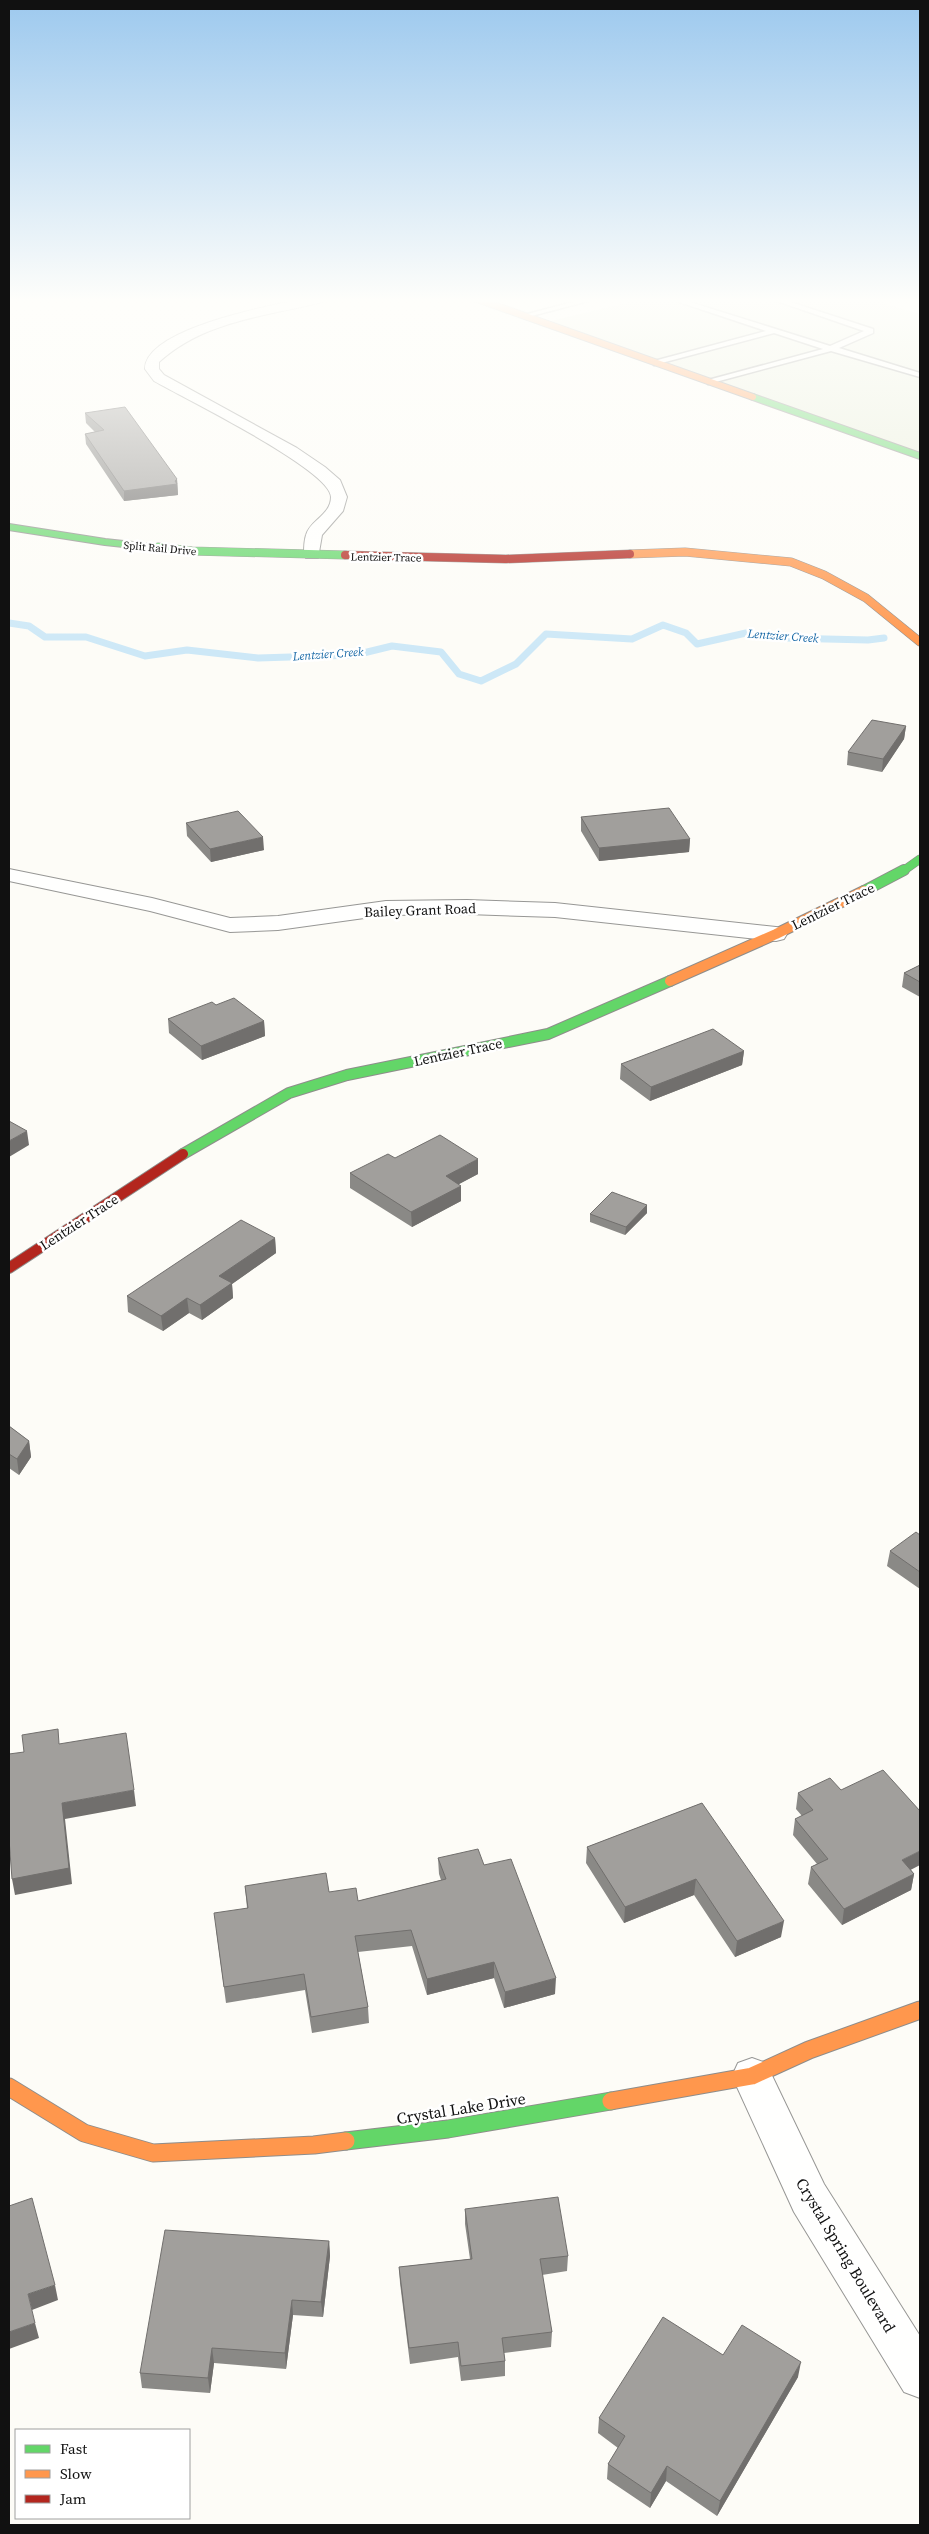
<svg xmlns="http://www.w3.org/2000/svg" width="929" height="2534" font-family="'Source Serif 4',serif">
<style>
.cemetery{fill:#e9eedb}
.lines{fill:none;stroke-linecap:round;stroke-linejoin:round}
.stream{stroke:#cde8f7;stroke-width:7}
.lane-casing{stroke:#979795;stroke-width:3}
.street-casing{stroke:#979795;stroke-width:2}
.fast-far3-casing{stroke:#8e8d8b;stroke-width:8}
.fast-far2-casing{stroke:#8e8d8b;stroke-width:9}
.fast-far1-casing{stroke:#8e8d8b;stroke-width:12}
.fast-casing{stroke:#8e8d8b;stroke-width:19}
.slow-far3-casing{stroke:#8e8d8b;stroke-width:8}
.slow-far2-casing{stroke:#8e8d8b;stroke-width:9}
.slow-far1-casing{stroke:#8e8d8b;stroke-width:12}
.slow-casing{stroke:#8e8d8b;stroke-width:19}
.jam-far1-casing{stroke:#8e8d8b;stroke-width:9}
.jam-casing{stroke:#8e8d8b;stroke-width:12}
.lane{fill:#fffffe;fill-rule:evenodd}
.street{fill:#fffffe;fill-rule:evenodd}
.fast-far3{stroke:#63d668;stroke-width:6}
.fast-far2{stroke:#63d668;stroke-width:8}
.fast-far1{stroke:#63d668;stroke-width:10}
.fast{stroke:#63d668;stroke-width:17}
.slow-far3{stroke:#ff974d;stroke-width:6}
.slow-far2{stroke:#ff974d;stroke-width:8}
.slow-far1{stroke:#ff974d;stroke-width:10}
.slow{stroke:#ff974d;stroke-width:17}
.jam-far1{stroke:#b3261e;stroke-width:8}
.jam{stroke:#b3261e;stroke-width:10}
.wall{fill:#8a8986}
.shaded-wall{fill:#716f6d}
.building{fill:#a19f9c;stroke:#716f6d}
.labels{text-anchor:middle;stroke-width:5;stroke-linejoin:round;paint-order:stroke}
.far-street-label{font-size:11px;fill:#111;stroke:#fff}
.far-water-label{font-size:12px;font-style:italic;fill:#1768a6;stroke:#fff}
.street-label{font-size:14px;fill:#111;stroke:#fff}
.near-street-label{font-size:16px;fill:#111;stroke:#fff}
</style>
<rect width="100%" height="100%" fill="#fdfcf7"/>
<path class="cemetery" d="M 642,299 L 870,299 L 920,314 L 920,456 L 543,323 Z"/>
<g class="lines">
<path class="stream" d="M 9,623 L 29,626 L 45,637 L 86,637 L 145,656 L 187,650 L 258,658 L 355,655 L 392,646 L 441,652 L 459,674 L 481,681 L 516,664 L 546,634 L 632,639 L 663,625 L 686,633 L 697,644 L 746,633 L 785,638 L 868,640 L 884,638"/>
<defs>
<path id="lane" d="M 584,299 L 596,299 L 524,318 L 520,316 Z
M 670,299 L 680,299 L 830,346 L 864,331 L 771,299 L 781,299 L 873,329 L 873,333 L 839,348 L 920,373 L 920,377 L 831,351 L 708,384 L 708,380 L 823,349 L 774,333 L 654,365 L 654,361 L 766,331 Z"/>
<path id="street" d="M 301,299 L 324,299 L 323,302 C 266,316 204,321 159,362 L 159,369 L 164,375 L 297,448 L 325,467 L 340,480 L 347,497 L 343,511 L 322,535 L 318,558 L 306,558 L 304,554 C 304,548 304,541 306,535 C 310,520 331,515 331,497 C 331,470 182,397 154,381 L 145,369 C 145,329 269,306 301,299 Z
M 9,869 L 152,898 L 230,918 L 278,916 L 386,901 L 467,900 L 555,903 L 776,927 L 784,929 L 787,934 L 784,939 L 776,941 L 555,917 L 467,914 L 386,915 L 278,930 L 230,932 L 150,911 L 9,881 Z
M 752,2058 L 766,2063 L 824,2184 L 920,2336 L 920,2398 L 904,2392 L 794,2212 L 732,2076 L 738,2063 Z"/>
<path id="fast-far3" d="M 753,397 L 920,456
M 9,527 L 105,542 L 170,549"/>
<path id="fast-far2" d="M 158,547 L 192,551 L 345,555
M 903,871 L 920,859"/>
<path id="fast-far1" d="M 864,891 L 904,870
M 183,1154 L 289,1093 L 347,1075 L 548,1034 L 670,981"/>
<path id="fast" d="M 346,2141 L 448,2129 L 611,2101"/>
<path id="slow-far3" d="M 477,299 L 753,397"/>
<path id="slow-far2" d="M 630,554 L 685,552 L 791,562 L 824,575 L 866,598 L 920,642"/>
<path id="slow-far1" d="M 670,981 L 776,934 L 864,891"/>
<path id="slow" d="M 9,2087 L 84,2133 L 153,2153 L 314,2145 L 346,2141
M 611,2101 L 752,2076 L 809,2050 L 920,2010"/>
<path id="jam-far1" d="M 345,555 L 506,559 L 630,554"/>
<path id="jam" d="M 9,1268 L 183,1154"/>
</defs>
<use href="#lane" class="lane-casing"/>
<use href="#street" class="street-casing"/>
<use href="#fast-far3" class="fast-far3-casing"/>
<use href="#fast-far2" class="fast-far2-casing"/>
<use href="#fast-far1" class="fast-far1-casing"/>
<use href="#fast" class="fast-casing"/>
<use href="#slow-far3" class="slow-far3-casing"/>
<use href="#slow-far2" class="slow-far2-casing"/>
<use href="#slow-far1" class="slow-far1-casing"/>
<use href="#slow" class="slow-casing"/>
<use href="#jam-far1" class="jam-far1-casing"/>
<use href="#jam" class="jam-casing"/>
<use href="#lane" class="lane"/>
<use href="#street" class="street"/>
<use href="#fast-far3" class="fast-far3"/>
<use href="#fast-far2" class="fast-far2"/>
<use href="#fast-far1" class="fast-far1"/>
<use href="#fast" class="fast"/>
<use href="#slow-far3" class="slow-far3"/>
<use href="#slow-far2" class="slow-far2"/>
<use href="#slow-far1" class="slow-far1"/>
<use href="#slow" class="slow"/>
<use href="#jam-far1" class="jam-far1"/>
<use href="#jam" class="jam"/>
</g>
<path class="wall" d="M 85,413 L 177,479 L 178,495 L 124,501 L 86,444 L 85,434 L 95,432 L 86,423 Z
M 906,726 L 904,739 L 882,772 L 847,765 L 848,752 Z
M 581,817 L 690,839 L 689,852 L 599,861 L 581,831 Z
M 186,823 L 264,850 L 211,862 L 187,836 Z
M 920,965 L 920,997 L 902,987 L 904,973 Z
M 216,1005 L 264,1021 L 265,1036 L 202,1060 L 169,1033 L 168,1019 Z
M 744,1051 L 742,1065 L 650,1101 L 620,1079 L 621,1064 Z
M 395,1158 L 478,1174 L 459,1184 L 461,1201 L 412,1227 L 350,1188 L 350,1173 Z
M 647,1205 L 647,1213 L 625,1235 L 590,1222 L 590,1214 Z
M 275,1238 L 276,1253 L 232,1284 L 233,1298 L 202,1320 L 189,1313 L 163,1331 L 128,1312 L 127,1296 Z
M 9,1426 L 29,1441 L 31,1457 L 19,1475 L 9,1468 Z
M 920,1535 L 920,1589 L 887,1566 L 890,1551 Z
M 798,1793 L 911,1870 L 914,1874 L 911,1890 L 842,1925 L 808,1884 L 811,1867 L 817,1864 L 793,1835 L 795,1819 L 802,1816 L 796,1809 Z
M 702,1803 L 781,1937 L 735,1957 L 694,1895 L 624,1923 L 586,1863 L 587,1847 Z
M 438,1858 L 484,1865 L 555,1994 L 504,2008 L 494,1978 L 427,1995 L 412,1946 L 358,1952 L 368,2007 L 369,2023 L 312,2033 L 305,1990 L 226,2003 L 216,1929 L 247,1908 L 245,1886 L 329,1892 L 358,1901 L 441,1880 L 439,1874 Z
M 465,2209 L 568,2256 L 567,2271 L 542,2275 L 552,2332 L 551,2347 L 504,2353 L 505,2361 L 505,2376 L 461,2381 L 458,2357 L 410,2364 L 400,2283 L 399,2267 L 470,2259 L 465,2224 Z
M 329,2241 L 330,2256 L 323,2317 L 293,2315 L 286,2369 L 214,2363 L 210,2393 L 142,2388 L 140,2373 Z
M 723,2355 L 798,2377 L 717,2516 L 666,2481 L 650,2508 L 607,2479 L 608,2464 L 618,2448 L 598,2433 L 599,2418 Z"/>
<path class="shaded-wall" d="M 177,479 L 178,495 L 124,501 L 124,491 L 175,481 Z
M 906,726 L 904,739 L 882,772 L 883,759 Z
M 263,837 L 264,850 L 211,862 L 210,849 Z
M 690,839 L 689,852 L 599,861 L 599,848 Z
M 264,1021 L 265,1036 L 202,1060 L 201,1046 Z
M 744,1051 L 742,1065 L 650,1101 L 651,1087 Z
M 27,1131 L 29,1145 L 9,1157 L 9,1141 Z
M 478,1159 L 478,1174 L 446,1191 L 446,1176 Z
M 461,1186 L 461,1201 L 412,1227 L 411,1212 Z
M 647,1205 L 647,1213 L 625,1235 L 626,1227 Z
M 275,1238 L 276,1253 L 232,1284 L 233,1298 L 202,1320 L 200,1305 L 219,1276 Z
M 187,1298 L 189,1313 L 163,1331 L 161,1316 Z
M 29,1441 L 31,1457 L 19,1475 L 17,1459 Z
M 134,1790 L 136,1806 L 65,1819 L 72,1884 L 15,1895 L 12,1879 L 62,1803 Z
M 920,1851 L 920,1865 L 899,1876 L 902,1860 Z
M 914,1874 L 911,1890 L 842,1925 L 844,1909 Z
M 696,1879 L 694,1895 L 624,1923 L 625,1907 Z
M 784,1921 L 781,1937 L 735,1957 L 737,1941 Z
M 494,1962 L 494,1978 L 427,1995 L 427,1979 Z
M 556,1978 L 555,1994 L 504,2008 L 505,1992 Z
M 329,2241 L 330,2256 L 323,2317 L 321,2302 Z
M 55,2285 L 58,2300 L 32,2310 L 28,2294 Z
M 292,2300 L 293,2315 L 286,2369 L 285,2353 Z
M 35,2323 L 39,2338 L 9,2349 L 9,2332 Z
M 212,2348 L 214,2363 L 210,2393 L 208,2378 Z
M 801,2362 L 798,2377 L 717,2516 L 720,2501 Z
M 667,2466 L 666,2481 L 650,2508 L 651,2493 Z"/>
<path class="building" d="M 125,407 L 177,479 L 175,481 L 177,484 L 124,491 L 85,434 L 104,430 L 85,413 Z
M 872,720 L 906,726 L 883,759 L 848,752 Z
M 669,808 L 690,839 L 599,848 L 581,817 Z
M 238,811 L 263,837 L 210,849 L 186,823 Z
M 920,965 L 920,982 L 904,973 Z
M 234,998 L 264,1021 L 201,1046 L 168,1019 L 212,1002 L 216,1005 Z
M 713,1029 L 744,1051 L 651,1087 L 621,1064 Z
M 9,1121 L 27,1131 L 9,1141 Z
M 440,1135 L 478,1159 L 446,1176 L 461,1186 L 411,1212 L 350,1173 L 388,1154 L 395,1158 Z
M 612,1192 L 647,1205 L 626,1227 L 590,1214 Z
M 241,1220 L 275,1238 L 219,1276 L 232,1283 L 200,1305 L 187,1298 L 161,1316 L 127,1296 Z
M 9,1426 L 29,1441 L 17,1459 L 9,1454 Z
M 916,1532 L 920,1535 L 920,1572 L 890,1551 Z
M 58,1729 L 59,1744 L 126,1733 L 134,1790 L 62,1803 L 69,1868 L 12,1879 L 9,1839 L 9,1754 L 24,1752 L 22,1735 Z
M 883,1770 L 920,1811 L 920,1851 L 902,1860 L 914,1874 L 844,1909 L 811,1867 L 828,1859 L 795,1819 L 813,1810 L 798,1793 L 830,1778 L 841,1790 Z
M 702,1803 L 784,1921 L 737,1941 L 696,1879 L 625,1907 L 587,1847 Z
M 478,1849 L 484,1865 L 511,1859 L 556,1978 L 505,1992 L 494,1962 L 427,1979 L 411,1930 L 355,1936 L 368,2007 L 311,2017 L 304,1974 L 224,1987 L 214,1913 L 248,1908 L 245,1886 L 326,1873 L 329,1892 L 356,1888 L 358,1901 L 446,1879 L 438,1858 Z
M 558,2197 L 568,2256 L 540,2259 L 552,2332 L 502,2338 L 505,2361 L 461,2366 L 458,2342 L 409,2348 L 399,2267 L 472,2259 L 465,2209 Z
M 32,2198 L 55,2285 L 28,2294 L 35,2323 L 9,2332 L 9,2206 Z
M 165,2230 L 329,2241 L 321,2302 L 292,2300 L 285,2353 L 212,2348 L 208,2378 L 140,2373 Z
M 663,2317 L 723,2355 L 742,2325 L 801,2362 L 720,2501 L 667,2466 L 651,2493 L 608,2464 L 625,2436 L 599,2418 Z"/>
<linearGradient id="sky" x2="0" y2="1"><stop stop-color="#9dc9ee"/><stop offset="0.46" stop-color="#fefefb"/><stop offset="1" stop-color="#fefefb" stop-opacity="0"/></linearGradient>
<rect width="929" height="654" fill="url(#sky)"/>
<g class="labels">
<g class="far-street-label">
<text transform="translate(160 548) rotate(5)" y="4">Split Rail Drive</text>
<text transform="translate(386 557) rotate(1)" y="4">Lentzier Trace</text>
</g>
<g class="far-water-label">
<text transform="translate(783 636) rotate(4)" y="4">Lentzier Creek</text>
<text transform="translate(328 654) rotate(-4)" y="4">Lentzier Creek</text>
</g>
<g class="street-label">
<text transform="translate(833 906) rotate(-26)" y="5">Lentzier Trace</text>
<text transform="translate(420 910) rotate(-2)" y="5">Bailey Grant Road</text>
<text transform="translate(458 1052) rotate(-12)" y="5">Lentzier Trace</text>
<text transform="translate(79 1222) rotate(-33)" y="5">Lentzier Trace</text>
</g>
<g class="near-street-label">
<text transform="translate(461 2108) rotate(-9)" y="6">Crystal Lake Drive</text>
<text transform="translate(846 2255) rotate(59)" y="6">Crystal Spring Boulevard</text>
</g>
</g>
<rect width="929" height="2534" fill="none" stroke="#111111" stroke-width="20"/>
<rect x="15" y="2429" width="175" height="90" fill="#ffffff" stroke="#a0a0a0"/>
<rect x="25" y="2445" width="25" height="8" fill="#63d668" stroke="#a0a0a0"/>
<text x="60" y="2454" font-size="15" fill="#111111">Fast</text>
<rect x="25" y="2470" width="25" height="8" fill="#ff974d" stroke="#a0a0a0"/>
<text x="60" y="2479" font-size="15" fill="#111111">Slow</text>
<rect x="25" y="2495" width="25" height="8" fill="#b3261e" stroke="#a0a0a0"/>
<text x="60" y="2504" font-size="15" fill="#111111">Jam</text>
</svg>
